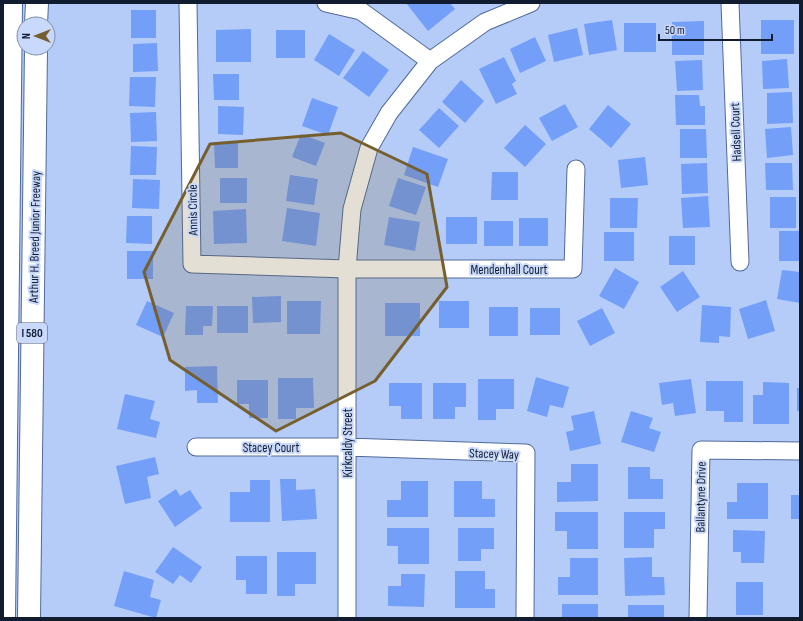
<svg xmlns="http://www.w3.org/2000/svg" width="803" height="621" font-family="'Sofia Sans Condensed',sans-serif">
<style>
.building{fill:#739ff9}
.lines{fill:none;stroke-linecap:round;stroke-linejoin:round}
.minor-casing{stroke:#516a9c;stroke-width:19}
.highway-casing{stroke:#516a9c;stroke-width:24}
.minor{stroke:#fff;stroke-width:17}
.highway{stroke:#fff;stroke-width:22}
.marked{fill:#765f2f;fill-opacity:0.2;stroke:#765f2f;stroke-width:3;stroke-linejoin:round}
.labels{text-anchor:middle;stroke-width:4;stroke-linejoin:round;paint-order:stroke}
.shield{fill:#c8d9fb;stroke:#49556d;stroke-width:1}
.shield-label{font-size:12px;font-weight:bold;fill:#121c30}
.street-label{font-size:13px;fill:#121c30;stroke:#c8d9fb}
</style>
<rect width="100%" height="100%" fill="#b5ccf9"/>
<path class="building" d="M 406,3 L 450,3 L 455,9 L 428,31 Z
M 131,10 L 156,10 L 156,38 L 131,38 Z
M 612,20 L 617,50 L 589,55 L 584,24 Z
M 761,20 L 794,20 L 794,54 L 761,54 Z
M 704,21 L 704,55 L 672,55 L 672,22 Z
M 624,23 L 656,23 L 656,52 L 624,52 Z
M 577,28 L 583,55 L 554,62 L 548,35 Z
M 251,29 L 251,62 L 216,62 L 216,30 Z
M 276,30 L 305,30 L 305,58 L 276,58 Z
M 329,34 L 355,50 L 339,76 L 314,60 Z
M 535,37 L 546,61 L 520,73 L 510,49 Z
M 157,43 L 158,71 L 133,72 L 133,44 Z
M 363,51 L 389,70 L 369,97 L 343,78 Z
M 504,57 L 516,81 L 512,84 L 517,94 L 496,104 L 479,69 Z
M 787,59 L 789,88 L 763,89 L 762,61 Z
M 702,60 L 703,90 L 677,91 L 675,61 Z
M 213,74 L 239,74 L 239,100 L 214,100 Z
M 130,77 L 156,77 L 155,107 L 129,106 Z
M 461,80 L 484,101 L 465,123 L 442,102 Z
M 792,92 L 793,123 L 767,124 L 767,93 Z
M 675,95 L 699,95 L 700,106 L 705,106 L 705,125 L 676,125 Z
M 312,98 L 338,107 L 328,135 L 302,126 Z
M 565,104 L 578,127 L 552,141 L 539,118 Z
M 608,105 L 631,124 L 611,148 L 589,129 Z
M 218,106 L 244,107 L 243,135 L 218,134 Z
M 439,108 L 459,126 L 439,148 L 419,130 Z
M 156,112 L 157,141 L 131,142 L 130,113 Z
M 525,125 L 546,144 L 525,167 L 504,148 Z
M 791,127 L 793,155 L 767,158 L 765,129 Z
M 680,129 L 706,129 L 707,158 L 680,158 Z
M 301,134 L 325,143 L 316,166 L 292,157 Z
M 214,142 L 238,142 L 238,168 L 215,168 Z
M 131,146 L 157,147 L 156,175 L 130,175 Z
M 413,147 L 448,159 L 438,187 L 404,175 Z
M 645,157 L 648,185 L 621,188 L 618,160 Z
M 707,163 L 708,193 L 682,194 L 681,164 Z
M 765,163 L 792,163 L 793,190 L 766,190 Z
M 492,172 L 518,172 L 518,200 L 491,200 Z
M 290,175 L 318,179 L 314,205 L 286,201 Z
M 220,178 L 247,178 L 247,203 L 220,203 Z
M 398,178 L 426,187 L 416,215 L 389,206 Z
M 133,179 L 160,180 L 159,209 L 132,208 Z
M 708,196 L 710,227 L 683,228 L 681,198 Z
M 770,197 L 796,197 L 796,228 L 770,228 Z
M 610,198 L 638,198 L 637,228 L 610,228 Z
M 287,208 L 320,213 L 316,246 L 282,241 Z
M 246,209 L 247,243 L 214,244 L 213,211 Z
M 127,216 L 152,216 L 152,244 L 126,243 Z
M 389,217 L 420,222 L 415,251 L 384,245 Z
M 446,217 L 477,217 L 477,244 L 446,244 Z
M 519,218 L 548,218 L 548,246 L 519,246 Z
M 484,221 L 513,221 L 513,246 L 484,246 Z
M 779,231 L 800,231 L 800,261 L 779,261 Z
M 604,232 L 634,232 L 634,261 L 604,261 Z
M 669,236 L 695,236 L 695,265 L 669,265 Z
M 127,251 L 153,251 L 153,279 L 127,279 Z
M 615,268 L 639,282 L 624,309 L 599,296 Z
M 782,270 L 800,272 L 800,303 L 777,299 Z
M 683,271 L 700,297 L 677,312 L 660,287 Z
M 281,296 L 281,322 L 253,323 L 252,297 Z
M 766,300 L 775,331 L 748,339 L 739,309 Z
M 147,301 L 174,313 L 163,337 L 136,325 Z
M 287,301 L 321,301 L 320,334 L 287,334 Z
M 439,301 L 469,301 L 469,328 L 439,328 Z
M 385,303 L 420,303 L 420,336 L 385,336 Z
M 702,305 L 731,307 L 730,337 L 719,336 L 719,343 L 700,342 Z
M 186,306 L 213,306 L 212,326 L 203,326 L 203,335 L 185,335 Z
M 217,306 L 248,306 L 248,333 L 217,333 Z
M 489,307 L 518,307 L 518,336 L 489,336 Z
M 530,308 L 560,308 L 560,335 L 530,335 Z
M 602,308 L 615,333 L 590,346 L 577,321 Z
M 217,366 L 218,403 L 197,403 L 197,390 L 185,391 L 185,367 Z
M 536,377 L 569,387 L 563,408 L 550,405 L 547,417 L 527,411 Z
M 278,378 L 313,378 L 314,408 L 296,408 L 296,419 L 278,419 Z
M 478,379 L 514,379 L 514,409 L 496,409 L 496,420 L 478,420 Z
M 691,379 L 696,413 L 675,416 L 673,403 L 662,405 L 659,383 Z
M 237,380 L 268,380 L 268,418 L 249,418 L 249,404 L 237,404 Z
M 706,381 L 743,381 L 743,422 L 724,422 L 724,411 L 706,411 Z
M 763,382 L 789,383 L 789,424 L 753,424 L 753,395 L 763,395 Z
M 389,383 L 422,383 L 422,419 L 401,419 L 401,406 L 389,406 Z
M 433,383 L 466,383 L 466,407 L 455,407 L 455,419 L 433,419 Z
M 797,388 L 800,388 L 800,411 L 797,411 Z
M 125,394 L 155,401 L 150,419 L 160,422 L 156,438 L 117,429 Z
M 594,411 L 601,444 L 570,451 L 566,432 L 574,430 L 571,416 Z
M 631,411 L 653,418 L 649,428 L 661,432 L 654,452 L 621,442 Z
M 155,457 L 159,474 L 147,477 L 151,498 L 125,504 L 116,466 Z
M 571,464 L 598,464 L 598,501 L 557,502 L 557,482 L 571,482 Z
M 628,467 L 650,467 L 650,479 L 663,479 L 663,499 L 628,499 Z
M 280,479 L 296,479 L 296,490 L 315,489 L 317,519 L 282,521 Z
M 250,480 L 270,480 L 270,522 L 230,522 L 230,492 L 250,492 Z
M 401,481 L 428,481 L 428,517 L 387,517 L 387,500 L 401,500 Z
M 454,481 L 482,481 L 482,499 L 495,499 L 495,517 L 454,517 Z
M 737,483 L 768,483 L 768,519 L 727,519 L 727,502 L 737,502 Z
M 176,489 L 180,496 L 190,490 L 202,508 L 175,527 L 158,501 Z
M 791,495 L 800,495 L 800,519 L 791,519 Z
M 555,512 L 598,512 L 598,549 L 567,549 L 567,531 L 555,531 Z
M 624,512 L 665,512 L 665,529 L 654,529 L 654,548 L 624,548 Z
M 387,528 L 429,528 L 429,564 L 398,564 L 398,546 L 387,546 Z
M 458,528 L 494,528 L 494,549 L 481,549 L 481,561 L 458,561 Z
M 733,530 L 765,531 L 764,563 L 741,563 L 741,552 L 733,552 Z
M 173,547 L 202,567 L 191,583 L 180,575 L 173,584 L 155,572 Z
M 277,552 L 316,552 L 316,584 L 295,584 L 295,596 L 277,596 Z
M 236,556 L 267,556 L 267,594 L 246,594 L 246,580 L 236,580 Z
M 652,557 L 652,577 L 664,577 L 665,595 L 625,596 L 624,558 Z
M 570,558 L 598,558 L 598,595 L 558,595 L 558,577 L 570,577 Z
M 124,571 L 154,580 L 150,597 L 161,600 L 156,618 L 114,606 Z
M 455,571 L 485,571 L 485,589 L 495,589 L 495,608 L 455,608 Z
M 401,574 L 425,574 L 424,607 L 388,606 L 388,586 L 401,586 Z
M 736,582 L 763,582 L 763,615 L 736,615 Z
M 562,604 L 598,604 L 598,618 L 562,618 Z
M 628,605 L 664,605 L 664,618 L 628,618 Z"/>
<g class="lines">
<defs>
<path id="minor" d="M 188,3 L 192,264 L 347,269 L 573,269 L 576,169
M 326,3 L 361,11 L 430,61
M 730,3 L 740,262
M 196,447 L 347,447 L 526,453 L 525,618
M 347,618 L 347,269 L 352,209 L 369,148 L 389,113 L 430,61 L 485,22 L 531,3
M 698,618 L 701,450 L 800,451"/>
<path id="highway" d="M 36,24 L 37,3
M 4,618 L 11,3
M 29,618 L 36,48"/>
</defs>
<use href="#minor" class="minor-casing"/>
<use href="#highway" class="highway-casing"/>
<use href="#minor" class="minor"/>
<use href="#highway" class="highway"/>
</g>
<path class="marked" d="M 341,133 L 427,174 L 447,287 L 375,381 L 276,431 L 170,360 L 144,272 L 210,144 Z"/>
<g class="labels">
<rect class="shield" x="17" y="323" width="30" height="20" rx="3"/>
<g class="shield-label">
<text x="32" y="337">I 580</text>
</g>
<g class="street-label">
<text transform="translate(735 132) rotate(-92)" y="5">Hadsell Court</text>
<text transform="translate(192 210) rotate(-91)" y="5">Annis Circle</text>
<text transform="translate(34 237) rotate(-89)" y="5">Arthur H. Breed Junior Freeway</text>
<text x="509" y="274">Mendenhall Court</text>
<text transform="translate(347 443) rotate(-90)" y="5">Kirkcaldy Street</text>
<text x="271" y="452">Stacey Court</text>
<text transform="translate(494 453) rotate(2)" y="5">Stacey Way</text>
<text transform="translate(700 497) rotate(-89)" y="5">Ballantyne Drive</text>
</g>
</g>
<rect width="803" height="621" fill="none" stroke="#121c30" stroke-width="8"/>
<g transform="translate(36 36) rotate(270)"><circle r="19" fill="#c8d9fb" stroke="#7f8daa"/>
<path d="M0-3L7 15L0 10L-7 15Z" fill="#765f2f"/>
<text y="-6" font-size="11" font-weight="bold" text-anchor="middle" fill="#121c30">N</text>
</g>
<path d="M659 34v6h113v-6" fill="none" stroke="#121c30" stroke-width="2"/>
<text x="665" y="34" font-size="12" fill="#121c30" stroke="#c8d9fb" stroke-width="3" paint-order="stroke">50 m</text>
</svg>
